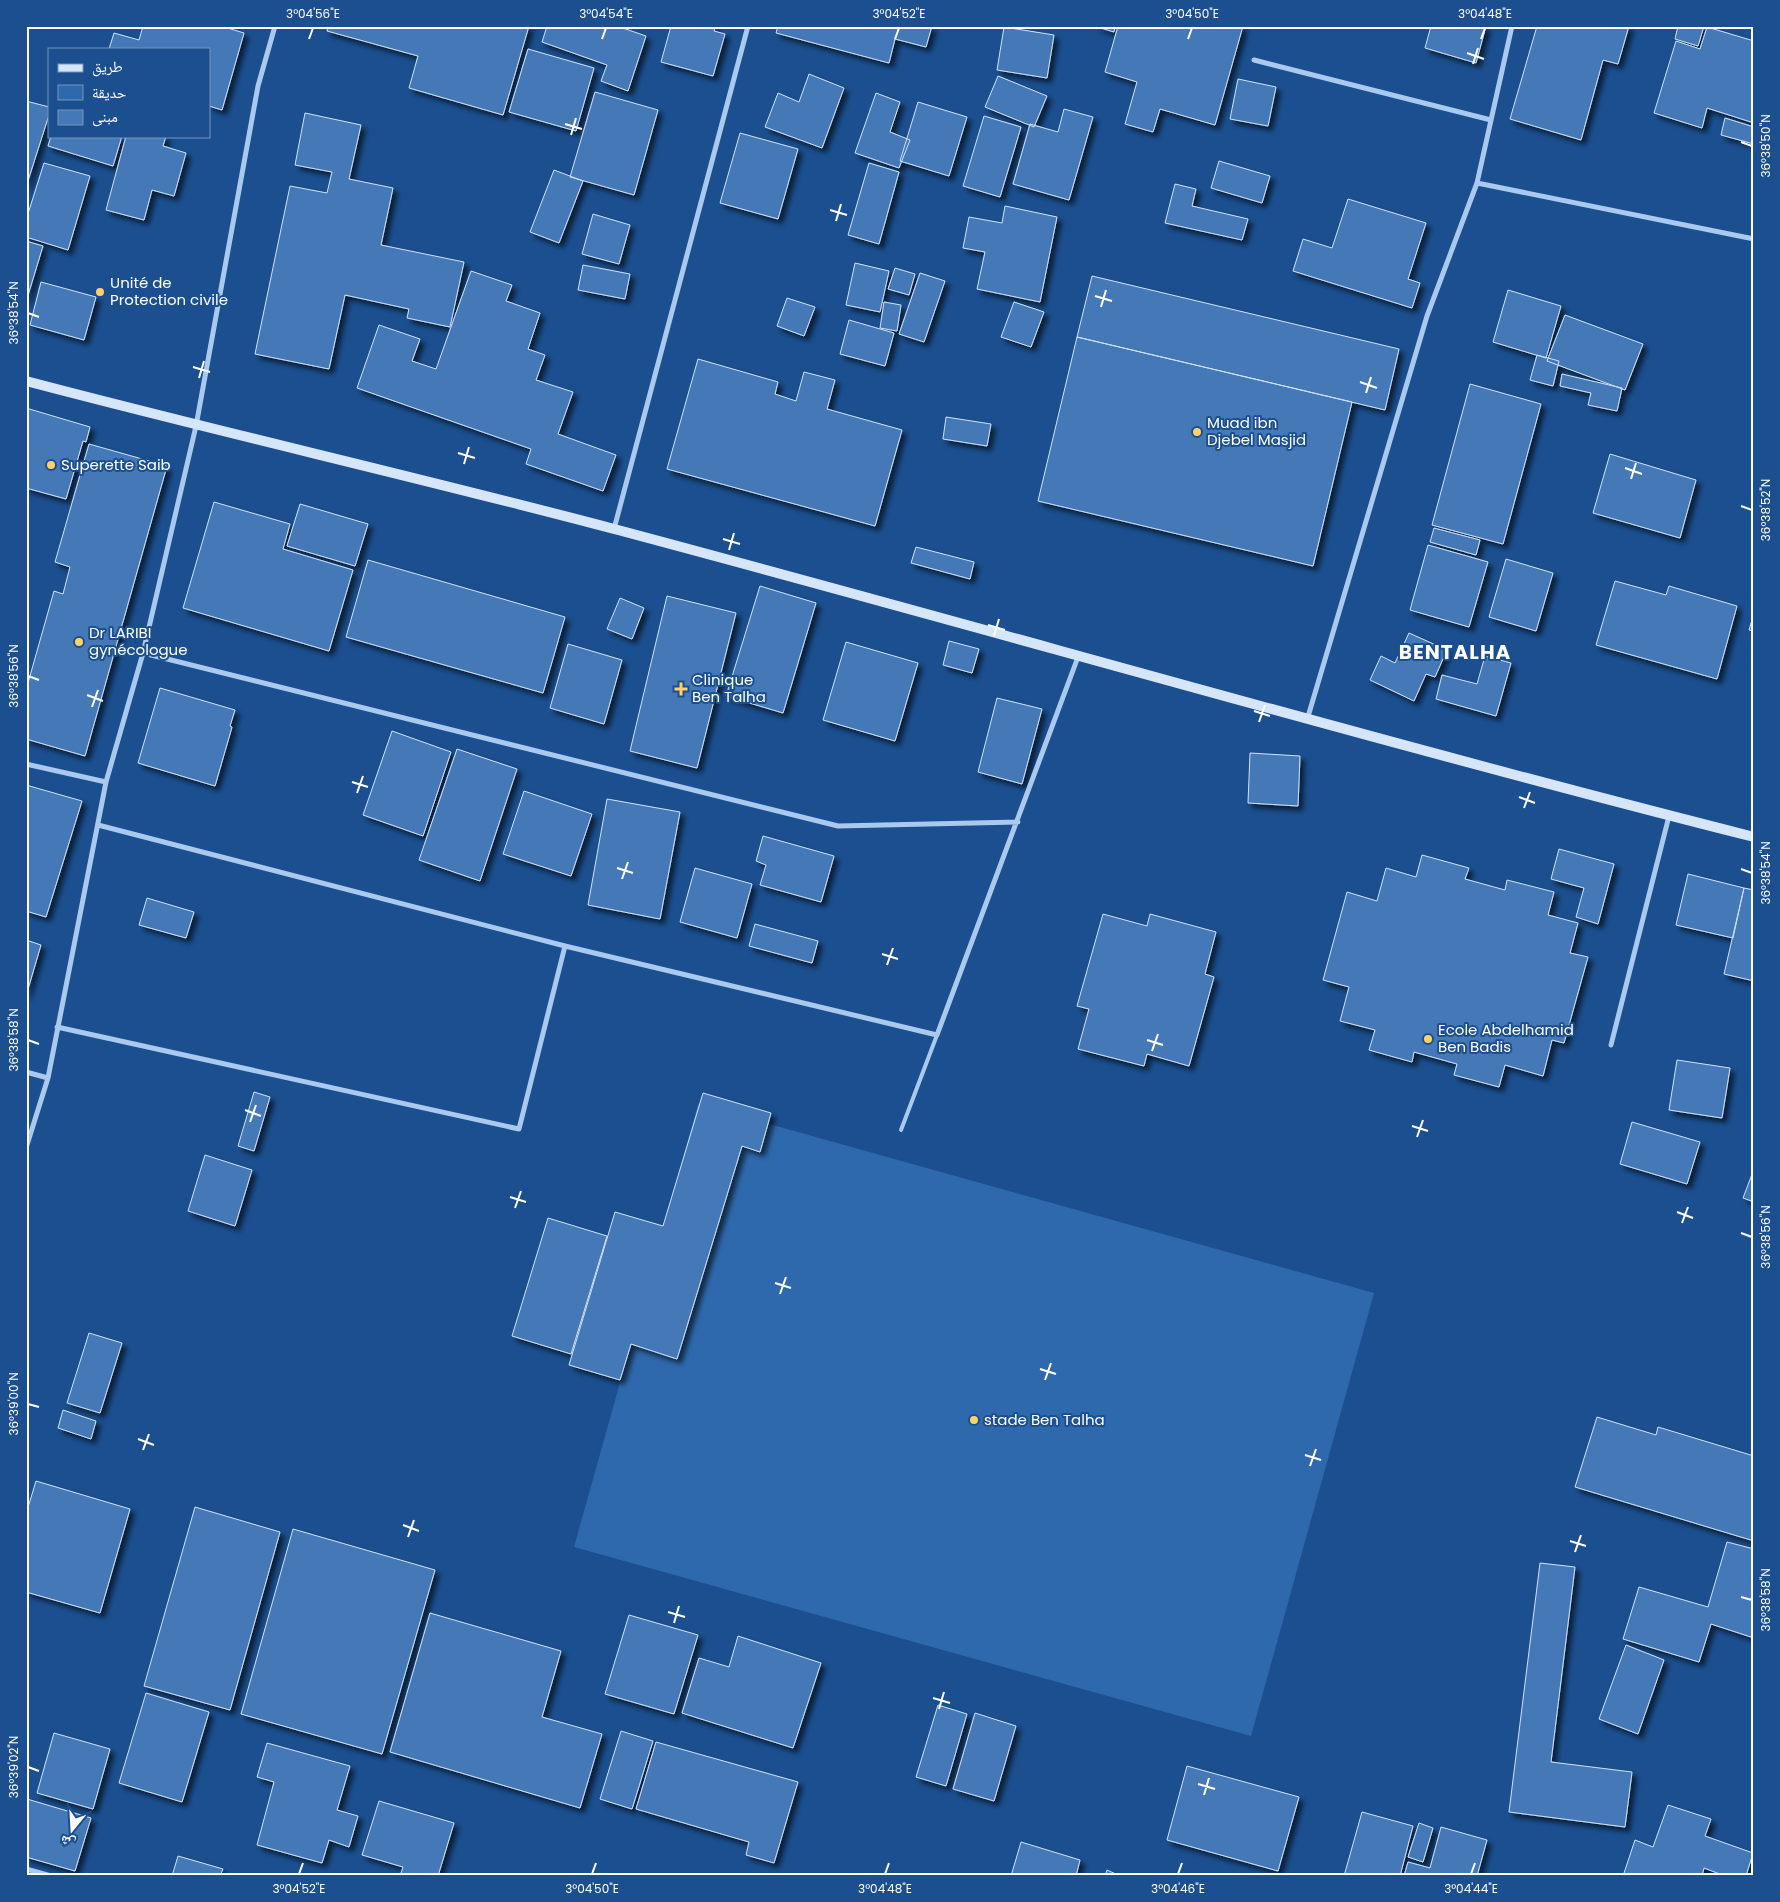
<svg xmlns="http://www.w3.org/2000/svg" width="1780" height="1902" font-family="Poppins,'Noto Naskh Arabic',sans-serif">
<style>
.green{fill:#2e69ad}
.building{fill:#4478b7;stroke:#cfe3fa;filter:url(#shadow)}
.lines{fill:none;stroke-linecap:round;stroke-linejoin:round}
.lane{stroke:#a9c9ee;stroke-width:4}
.street{stroke:#a9c9ee;stroke-width:5}
.secondary{stroke:#d6e6fa;stroke-width:10}
.ticks{fill:none;stroke:#fff;stroke-width:2}
.poi-dot{fill:#ffd166;stroke:#1b4f8f;stroke-width:2}
.labels{text-anchor:middle;stroke-width:4;stroke-linejoin:round;paint-order:stroke}
.poi-label{font-size:15px;fill:#fff;stroke:#1b4f8f;text-anchor:start}
.district-label{font-size:20px;font-weight:bold;letter-spacing:1px;fill:#fff;stroke:#1b4f8f}
.neatline{fill:none;stroke:#fff;stroke-width:2}
.ticks-label{font-size:12px;text-anchor:middle;fill:#fff}
</style>
<defs>
<filter id="shadow"><feDropShadow dx="4.5" dy="4.5" stdDeviation="2.5" flood-color="#0009"/></filter>
</defs>
<rect width="100%" height="100%" fill="#1b4f8f"/>
<path class="green" d="M 698,1104 L 1374,1293 L 1251,1736 L 574,1547 Z"/>
<path class="building" d="M 143,26 L 221,26 L 244,33 L 222,110 L 209,106 L 209,49 L 109,49 L 114,33 L 139,40 Z
M 328,26 L 529,26 L 503,115 L 409,88 L 418,56 L 327,31 Z
M 547,26 L 617,26 L 646,36 L 628,91 L 601,81 L 607,65 L 542,42 Z
M 671,26 L 715,26 L 714,31 L 725,34 L 713,76 L 661,62 Z
M 778,26 L 932,26 L 926,47 L 895,39 L 889,63 L 776,33 Z
M 1094,26 L 1115,26 L 1114,32 Z
M 1118,26 L 1243,26 L 1215,125 L 1160,109 L 1153,132 L 1125,124 L 1137,82 L 1105,72 Z
M 1431,26 L 1486,26 L 1476,63 L 1425,48 Z
M 1537,26 L 1629,26 L 1618,64 L 1603,60 L 1581,140 L 1510,119 Z
M 1678,26 L 1704,26 L 1698,46 L 1675,39 Z
M 1004,27 L 1054,35 L 1047,78 L 997,70 Z
M 1707,27 L 1754,41 L 1754,123 L 1707,108 L 1702,128 L 1654,113 L 1676,41 L 1700,49 Z
M 528,49 L 594,68 L 576,131 L 509,112 Z
M 809,74 L 844,88 L 822,148 L 765,127 L 778,93 L 799,102 Z
M 998,76 L 1047,96 L 1034,127 L 985,107 Z
M 1238,79 L 1276,87 L 1268,126 L 1230,119 Z
M 595,92 L 658,110 L 634,195 L 570,177 Z
M 876,93 L 900,102 L 890,132 L 910,140 L 899,168 L 855,153 Z
M 26,101 L 49,107 L 49,115 L 26,187 Z
M 918,102 L 967,117 L 949,176 L 900,161 Z
M 1064,109 L 1093,117 L 1069,200 L 1013,184 L 1030,124 L 1058,132 Z
M 305,113 L 361,125 L 349,179 L 393,188 L 381,245 L 464,262 L 450,327 L 407,318 L 409,309 L 345,295 L 329,369 L 255,354 L 290,186 L 327,193 L 332,172 L 295,165 Z
M 984,116 L 1021,127 L 1000,197 L 963,186 Z
M 1725,118 L 1754,127 L 1754,144 L 1721,135 Z
M 740,133 L 798,149 L 778,219 L 720,203 Z
M 51,136 L 122,136 L 113,166 L 48,146 Z
M 126,136 L 166,136 L 163,146 L 186,153 L 174,196 L 152,190 L 144,220 L 106,210 Z
M 1219,161 L 1270,176 L 1262,203 L 1211,188 Z
M 44,163 L 90,176 L 68,250 L 26,237 L 26,220 Z
M 869,163 L 899,172 L 879,244 L 848,235 Z
M 554,170 L 583,181 L 559,243 L 530,232 Z
M 1175,184 L 1196,189 L 1192,206 L 1248,219 L 1242,240 L 1165,223 Z
M 1348,199 L 1426,223 L 1408,279 L 1420,283 L 1412,308 L 1293,271 L 1303,239 L 1332,248 Z
M 1005,206 L 1057,217 L 1040,302 L 977,289 L 985,252 L 963,248 L 969,217 L 1002,223 Z
M 593,214 L 630,225 L 619,264 L 582,254 Z
M 26,241 L 43,246 L 26,302 Z
M 855,263 L 889,271 L 880,312 L 846,305 Z
M 583,265 L 630,274 L 625,299 L 578,290 Z
M 895,268 L 915,274 L 909,295 L 888,289 Z
M 471,271 L 512,285 L 506,301 L 540,313 L 528,349 L 545,355 L 536,380 L 573,392 L 558,434 L 616,455 L 603,491 L 526,464 L 531,449 L 357,388 L 379,325 L 420,339 L 412,361 L 436,369 Z
M 920,273 L 945,281 L 924,342 L 899,334 Z
M 1092,276 L 1399,349 L 1385,410 L 1077,337 Z
M 41,282 L 96,297 L 84,340 L 30,325 Z
M 1508,290 L 1561,306 L 1546,358 L 1493,342 Z
M 787,298 L 815,307 L 804,336 L 777,326 Z
M 884,302 L 901,305 L 897,331 L 880,328 Z
M 1014,302 L 1044,312 L 1031,347 L 1001,337 Z
M 1565,315 L 1643,344 L 1625,390 L 1547,361 Z
M 849,320 L 894,333 L 885,366 L 840,354 Z
M 1077,337 L 1352,402 L 1313,566 L 1038,501 Z
M 1537,355 L 1559,361 L 1553,386 L 1530,380 Z
M 698,359 L 778,382 L 775,394 L 796,401 L 804,372 L 835,380 L 827,409 L 902,430 L 875,526 L 667,469 Z
M 1562,374 L 1622,388 L 1617,411 L 1588,405 L 1591,393 L 1560,386 Z
M 1470,384 L 1541,404 L 1503,544 L 1432,525 Z
M 26,408 L 90,427 L 86,442 L 83,441 L 66,499 L 26,488 Z
M 946,417 L 991,424 L 987,446 L 943,439 Z
M 89,444 L 167,466 L 85,756 L 26,739 L 26,690 L 54,591 L 63,594 L 70,567 L 55,562 Z
M 1610,454 L 1696,480 L 1680,538 L 1593,513 Z
M 214,502 L 290,524 L 283,549 L 353,570 L 329,651 L 183,608 Z
M 300,504 L 368,524 L 355,566 L 287,546 Z
M 1434,528 L 1480,540 L 1476,555 L 1430,542 Z
M 1428,545 L 1488,562 L 1469,627 L 1410,610 Z
M 916,547 L 974,562 L 970,579 L 911,563 Z
M 1506,559 L 1553,573 L 1536,631 L 1489,617 Z
M 368,560 L 565,617 L 543,693 L 346,637 Z
M 1615,581 L 1666,595 L 1669,586 L 1737,606 L 1717,679 L 1596,645 Z
M 760,586 L 816,603 L 783,713 L 726,696 Z
M 667,596 L 736,613 L 697,768 L 630,751 Z
M 620,598 L 644,608 L 632,639 L 607,629 Z
M 1754,613 L 1754,631 L 1749,630 Z
M 1409,633 L 1447,650 L 1435,677 L 1426,674 L 1414,701 L 1370,680 L 1381,656 L 1395,663 Z
M 949,641 L 979,649 L 972,673 L 943,665 Z
M 846,642 L 918,663 L 895,741 L 823,720 Z
M 568,644 L 622,660 L 604,724 L 550,708 Z
M 1485,656 L 1511,663 L 1496,716 L 1436,699 L 1442,675 L 1477,684 Z
M 160,688 L 235,710 L 230,726 L 232,727 L 215,786 L 138,763 Z
M 997,698 L 1042,709 L 1022,784 L 978,772 Z
M 392,731 L 451,752 L 423,836 L 363,815 Z
M 457,749 L 517,769 L 480,881 L 419,860 Z
M 1250,753 L 1300,756 L 1298,806 L 1248,803 Z
M 26,785 L 82,801 L 46,917 L 26,911 Z
M 524,791 L 592,814 L 571,876 L 503,854 Z
M 607,799 L 680,812 L 660,919 L 588,905 Z
M 763,836 L 834,856 L 821,902 L 760,885 L 766,865 L 756,861 Z
M 1559,849 L 1614,864 L 1598,924 L 1576,917 L 1584,888 L 1551,879 Z
M 1422,855 L 1469,868 L 1465,879 L 1505,890 L 1507,880 L 1554,892 L 1548,915 L 1578,923 L 1570,953 L 1588,957 L 1564,1043 L 1552,1040 L 1543,1076 L 1505,1065 L 1499,1087 L 1454,1075 L 1457,1064 L 1414,1052 L 1412,1062 L 1369,1050 L 1375,1030 L 1340,1021 L 1349,987 L 1323,980 L 1347,892 L 1377,901 L 1386,868 L 1416,877 Z
M 695,868 L 752,884 L 737,938 L 680,922 Z
M 1688,874 L 1744,888 L 1733,938 L 1676,925 Z
M 1744,888 L 1754,890 L 1754,981 L 1724,974 Z
M 147,898 L 194,912 L 186,938 L 139,925 Z
M 1103,914 L 1147,926 L 1150,914 L 1216,932 L 1205,974 L 1214,977 L 1189,1066 L 1147,1054 L 1144,1066 L 1078,1049 L 1089,1009 L 1077,1006 Z
M 755,924 L 818,941 L 812,963 L 749,946 Z
M 26,940 L 41,945 L 26,996 Z
M 1677,1060 L 1730,1068 L 1722,1118 L 1669,1110 Z
M 254,1092 L 270,1097 L 254,1151 L 238,1146 Z
M 703,1093 L 771,1113 L 760,1152 L 742,1146 L 677,1359 L 631,1344 L 620,1380 L 569,1365 L 615,1212 L 663,1226 Z
M 1632,1122 L 1700,1142 L 1687,1184 L 1620,1164 Z
M 205,1155 L 252,1170 L 235,1226 L 188,1211 Z
M 1754,1169 L 1754,1202 L 1743,1198 Z
M 548,1218 L 607,1236 L 571,1354 L 512,1336 Z
M 89,1333 L 122,1343 L 100,1413 L 67,1403 Z
M 63,1410 L 96,1421 L 91,1439 L 58,1428 Z
M 1597,1417 L 1656,1435 L 1658,1427 L 1754,1456 L 1754,1541 L 1575,1487 Z
M 36,1481 L 130,1509 L 100,1613 L 26,1592 L 26,1514 Z
M 195,1507 L 280,1532 L 230,1710 L 144,1686 Z
M 293,1529 L 435,1570 L 382,1754 L 241,1714 Z
M 1727,1542 L 1754,1549 L 1754,1638 L 1711,1624 L 1699,1662 L 1623,1639 L 1639,1587 L 1708,1607 Z
M 1540,1563 L 1575,1567 L 1551,1762 L 1632,1772 L 1625,1827 L 1509,1812 Z
M 430,1613 L 561,1651 L 542,1717 L 602,1734 L 580,1808 L 390,1752 Z
M 629,1615 L 698,1635 L 674,1714 L 605,1694 Z
M 738,1636 L 821,1663 L 793,1748 L 682,1713 L 699,1658 L 729,1667 Z
M 1626,1645 L 1664,1660 L 1638,1734 L 1599,1719 Z
M 146,1693 L 209,1712 L 182,1802 L 119,1783 Z
M 938,1705 L 967,1714 L 946,1786 L 916,1777 Z
M 975,1713 L 1016,1726 L 994,1801 L 953,1789 Z
M 621,1731 L 653,1741 L 632,1809 L 600,1799 Z
M 54,1733 L 110,1749 L 93,1809 L 37,1793 Z
M 656,1742 L 798,1782 L 774,1863 L 746,1855 L 749,1842 L 636,1809 Z
M 267,1743 L 350,1766 L 337,1810 L 358,1816 L 349,1847 L 329,1840 L 322,1863 L 257,1845 L 274,1782 L 257,1777 Z
M 1187,1766 L 1299,1797 L 1278,1871 L 1167,1840 Z
M 27,1799 L 91,1818 L 75,1871 L 26,1857 Z
M 379,1801 L 454,1823 L 438,1876 L 400,1876 L 403,1867 L 362,1855 Z
M 1668,1805 L 1711,1819 L 1705,1836 L 1753,1853 L 1746,1876 L 1725,1876 L 1704,1868 L 1702,1876 L 1623,1876 L 1635,1840 L 1653,1847 Z
M 1362,1812 L 1413,1826 L 1400,1876 L 1344,1876 Z
M 1419,1823 L 1433,1828 L 1423,1862 L 1408,1857 Z
M 1441,1827 L 1487,1840 L 1477,1876 L 1404,1876 L 1408,1862 L 1430,1868 Z
M 1021,1842 L 1080,1860 L 1076,1876 L 1011,1876 Z
M 178,1856 L 223,1869 L 220,1876 L 172,1876 Z
M 1107,1870 L 1120,1876 L 1105,1876 Z"/>
<g class="lines">
<path class="lane" d="M 901,1130 L 937,1035"/>
<path class="street" d="M 1254,60 L 1491,120
M 1477,183 L 1754,239
M 614,529 L 748,26
M 143,653 L 838,826 L 1018,822
M 1307,720 L 1427,316 L 1477,183 L 1512,26
M 26,764 L 106,782
M 98,825 L 565,946 L 937,1035 L 1078,657
M 57,1027 L 519,1129 L 565,946
M 1611,1045 L 1669,816
M 26,1072 L 48,1078
M 26,1148 L 48,1078 L 106,782 L 143,653 L 196,426 L 258,86 L 275,26
M 26,1869 L 51,1876"/>
<path class="secondary" d="M 26,381 C 223,433 422,478 618,530 C 997,631 1374,741 1754,837"/>
</g>
<path class="ticks" d="M 309,39 L 313,28M 602,39 L 606,28M 895,39 L 899,28M 1188,39 L 1192,28M 1481,39 L 1485,28M 1467,53 L 1484,59M 1473,64 L 1478,48M 565,124 L 582,129M 571,135 L 576,118M 1741,142 L 1752,146M 830,210 L 847,215M 836,221 L 841,204M 1095,296 L 1112,301M 1101,307 L 1106,290M 28,313 L 39,317M 193,367 L 210,372M 199,378 L 204,361M 1360,382 L 1377,388M 1366,393 L 1371,377M 458,453 L 475,458M 464,464 L 469,447M 1625,468 L 1642,474M 1631,479 L 1636,463M 1741,506 L 1752,510M 723,539 L 740,544M 729,550 L 734,533M 988,625 L 1005,630M 994,636 L 999,619M 28,676 L 39,680M 87,695 L 103,701M 92,707 L 98,690M 1254,711 L 1270,716M 1259,722 L 1265,705M 352,782 L 368,787M 357,793 L 363,776M 1519,797 L 1535,803M 1524,808 L 1530,792M 617,868 L 633,873M 1741,869 L 1752,873M 622,879 L 628,862M 882,954 L 898,959M 887,965 L 893,948M 28,1040 L 39,1044M 1147,1040 L 1163,1045M 1152,1051 L 1158,1034M 245,1110 L 261,1116M 250,1122 L 256,1105M 1412,1126 L 1428,1131M 1417,1137 L 1423,1120M 510,1197 L 526,1202M 515,1208 L 521,1191M 1677,1212 L 1693,1218M 1682,1223 L 1688,1207M 1741,1233 L 1752,1237M 775,1283 L 791,1288M 780,1294 L 786,1277M 1040,1369 L 1056,1374M 1045,1380 L 1051,1363M 28,1404 L 39,1407M 138,1439 L 154,1445M 143,1450 L 149,1434M 1305,1455 L 1321,1460M 1310,1466 L 1316,1449M 403,1525 L 419,1531M 408,1537 L 414,1520M 1570,1541 L 1586,1546M 1575,1552 L 1581,1535M 1741,1597 L 1752,1600M 668,1612 L 685,1617M 674,1623 L 679,1606M 933,1698 L 950,1703M 939,1709 L 944,1692M 28,1767 L 39,1771M 1198,1784 L 1215,1789M 1204,1795 L 1209,1778M 299,1874 L 303,1863M 592,1874 L 596,1863M 885,1874 L 889,1863M 1178,1874 L 1182,1863M 1471,1874 L 1475,1863"/>
<g class="poi-dot">
<circle cx="100" cy="292" r="5"/>
<circle cx="1197" cy="432" r="5"/>
<circle cx="51" cy="465" r="5"/>
<circle cx="79" cy="642" r="5"/>
<path d="M678.5 681.5h5v5h5v5h-5v5h-5v-5h-5v-5h5z"/>
<circle cx="1428" cy="1039" r="5"/>
<circle cx="974" cy="1420" r="5"/>
</g>
<g class="labels">
<g class="poi-label">
<text x="110" y="288">Unité de<tspan x="110" dy="17">Protection civile</tspan></text>
<text x="1207" y="428">Muad ibn<tspan x="1207" dy="17">Djebel Masjid</tspan></text>
<text x="61" y="470">Superette Saib</text>
<text x="89" y="638">Dr LARIBI<tspan x="89" dy="17">gynécologue</tspan></text>
<text x="692" y="685">Clinique<tspan x="692" dy="17">Ben Talha</tspan></text>
<text x="1438" y="1035">Ecole Abdelhamid<tspan x="1438" dy="17">Ben Badis</tspan></text>
<text x="984" y="1425">stade Ben Talha</text>
</g>
<g class="district-label">
<text x="1455" y="659">BENTALHA</text>
</g>
</g>
<rect width="1780" height="1902" fill="none" stroke="#1b4f8f" stroke-width="55"/>
<rect x="48" y="48" width="162" height="90" fill="#1b4f8f" stroke="#7695bc"/>
<rect x="58" y="64" width="25" height="8" fill="#d6e6fa" stroke="#7695bc"/>
<text x="92" y="72" font-size="15" fill="#ffffff">طريق</text>
<rect x="58" y="85" width="25" height="15" fill="#2e69ad" stroke="#7695bc"/>
<text x="92" y="98" font-size="15" fill="#ffffff">حديقة</text>
<rect x="58" y="110" width="25" height="15" fill="#4478b7" stroke="#7695bc"/>
<text x="92" y="122" font-size="15" fill="#ffffff">مبنى</text>
<g transform="translate(72 1830) rotate(198)" stroke="#1b4f8f" stroke-width="4" paint-order="stroke">
<path d="M0-4L9 19L0 12L-9 19Z" fill="#ffffff"/>
<text y="-8" font-size="14" font-weight="bold" text-anchor="middle" fill="#ffffff">ش</text>
</g>
<rect x="28" y="28" width="1724" height="1846" class="neatline"/>
<g class="ticks-label">
<text x="313" y="18">3°04'56"E</text>
<text x="606" y="18">3°04'54"E</text>
<text x="899" y="18">3°04'52"E</text>
<text x="1192" y="18">3°04'50"E</text>
<text x="1485" y="18">3°04'48"E</text>
<text transform="translate(1766 146) rotate(-90)" y="4">36°38'50"N</text>
<text transform="translate(14 313) rotate(-90)" y="4">36°38'54"N</text>
<text transform="translate(1766 510) rotate(-90)" y="4">36°38'52"N</text>
<text transform="translate(14 676) rotate(-90)" y="4">36°38'56"N</text>
<text transform="translate(1766 873) rotate(-90)" y="4">36°38'54"N</text>
<text transform="translate(14 1040) rotate(-90)" y="4">36°38'58"N</text>
<text transform="translate(1766 1237) rotate(-90)" y="4">36°38'56"N</text>
<text transform="translate(14 1404) rotate(-90)" y="4">36°39'00"N</text>
<text transform="translate(1766 1600) rotate(-90)" y="4">36°38'58"N</text>
<text transform="translate(14 1767) rotate(-90)" y="4">36°39'02"N</text>
<text x="299" y="1893">3°04'52"E</text>
<text x="592" y="1893">3°04'50"E</text>
<text x="885" y="1893">3°04'48"E</text>
<text x="1178" y="1893">3°04'46"E</text>
<text x="1471" y="1893">3°04'44"E</text>
</g>
</svg>
